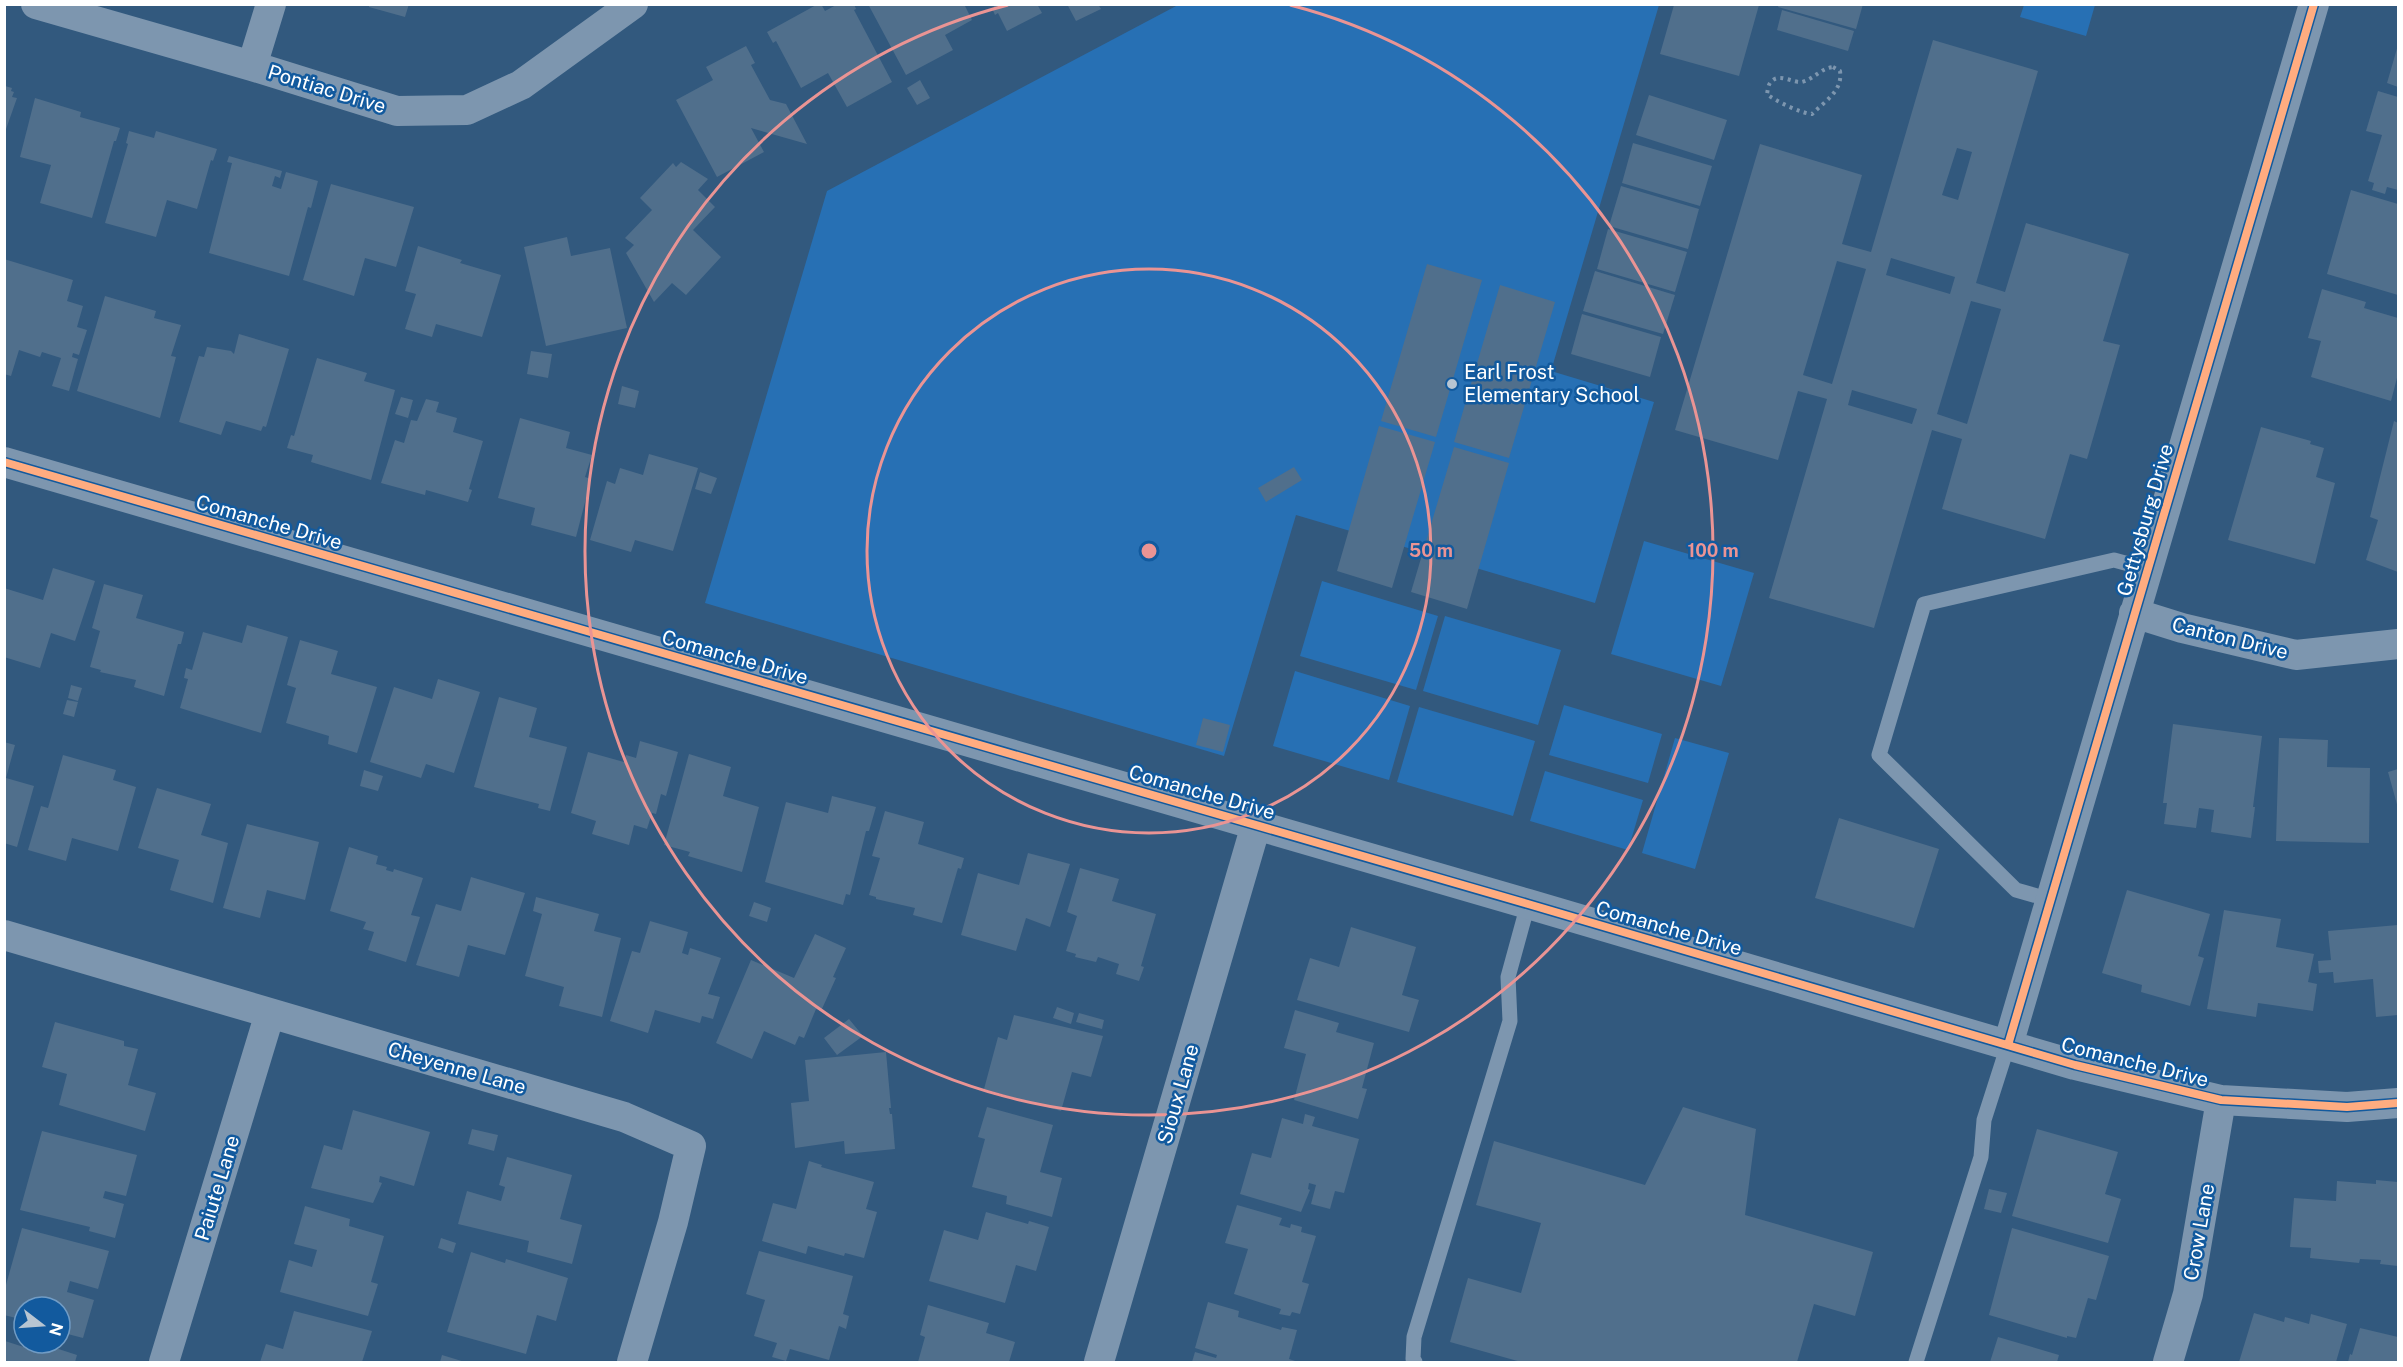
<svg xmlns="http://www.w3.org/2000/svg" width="2403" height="1367" font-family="'Public Sans',sans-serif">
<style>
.green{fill:#2770b4}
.building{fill:#506f8c;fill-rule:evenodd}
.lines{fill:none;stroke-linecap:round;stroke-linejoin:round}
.path{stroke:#7d96af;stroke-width:4;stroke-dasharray:3 4.5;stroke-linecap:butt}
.service{stroke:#7d96af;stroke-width:15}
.minor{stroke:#7d96af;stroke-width:30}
.cycleway-casing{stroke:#125a9e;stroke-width:11}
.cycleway{stroke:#ffac80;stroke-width:8}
.ring{fill:none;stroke:#ea9494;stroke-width:3}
.poi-dot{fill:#b7c5d2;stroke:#125a9e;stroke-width:2}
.labels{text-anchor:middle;stroke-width:5;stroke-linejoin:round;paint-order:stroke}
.street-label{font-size:20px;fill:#fff;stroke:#125a9e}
.poi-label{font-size:20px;fill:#fff;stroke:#125a9e;text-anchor:start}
.centre{fill:#ea9494;stroke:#125a9e;stroke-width:3}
.ring-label{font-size:18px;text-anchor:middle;font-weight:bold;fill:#ea9494;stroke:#125a9e;stroke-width:5;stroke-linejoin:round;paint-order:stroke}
</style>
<rect width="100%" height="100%" fill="#32597e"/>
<path class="green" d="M 1178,5 L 1659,5 L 1551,371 L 1654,402 L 1595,603 L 1296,515 L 1224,756 L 705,603 L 827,191 Z
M 2024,5 L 2024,4 L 2095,5 L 2086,36 L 2020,17 Z
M 1644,541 L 1754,573 L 1721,686 L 1611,654 Z
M 1322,581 L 1438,616 L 1416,690 L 1300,656 Z
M 1445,616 L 1561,650 L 1538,725 L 1423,691 Z
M 1295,671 L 1410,706 L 1389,780 L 1273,746 Z
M 1564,705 L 1662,734 L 1648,783 L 1549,755 Z
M 1419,707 L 1535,741 L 1513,816 L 1397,782 Z
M 1675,738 L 1729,753 L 1695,869 L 1642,853 Z
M 1545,771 L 1643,800 L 1628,850 L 1530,821 Z"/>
<path class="building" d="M 369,4 L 409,4 L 405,17 L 369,7 Z
M 818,4 L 821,4 L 825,11 L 838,4 L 854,4 L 856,9 L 854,10 L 892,82 L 847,107 L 828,73 L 801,88 L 776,41 L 773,43 L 767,32 Z
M 868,4 L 964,4 L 972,20 L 945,35 L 953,50 L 906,75 Z
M 993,4 L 1037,4 L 1042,13 L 1007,31 L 998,13 L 995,15 L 992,8 L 994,7 Z
M 1067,4 L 1098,4 L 1101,9 L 1076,21 Z
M 1779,4 L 1863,4 L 1856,29 L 1778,7 Z
M 1674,5 L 1759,5 L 1739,76 L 1660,54 Z
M 1782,10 L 1854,31 L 1848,51 L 1777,30 Z
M 1933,40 L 2038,71 L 1976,283 L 2005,292 L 2026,223 L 2129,254 L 2103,341 L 2120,345 L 2087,459 L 2070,454 L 2045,539 L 1942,509 L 1962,439 L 1932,430 L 1874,628 L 1769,598 L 1827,399 L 1798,391 L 1778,460 L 1675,430 L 1760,144 L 1862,175 L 1842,244 L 1871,252 ZM 1957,148 L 1972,152 L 1958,200 L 1942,195 ZM 1891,258 L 1955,277 L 1950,294 L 1886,275 ZM 1837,261 L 1866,269 L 1832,384 L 1803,375 ZM 1971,301 L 2001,309 L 1967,424 L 1937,414 ZM 1852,390 L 1917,409 L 1912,424 L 1848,405 Z
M 2398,45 L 2398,87 L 2387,83 Z
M 746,46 L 755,63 L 751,65 L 770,100 L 786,104 L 807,144 L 751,128 L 764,152 L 717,177 L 676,100 L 713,80 L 706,67 Z
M 920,80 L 930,98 L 917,105 L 907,88 Z
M 5,86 L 12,88 L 11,91 L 14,92 L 12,97 L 17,98 L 5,132 Z
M 2378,91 L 2398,97 L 2398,190 L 2387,187 L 2385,194 L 2372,190 L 2374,183 L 2368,181 L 2382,135 L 2366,131 Z
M 1649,95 L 1727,120 L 1714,160 L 1636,135 Z
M 35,98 L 81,112 L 80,117 L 120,128 L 116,141 L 114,141 L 92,218 L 40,203 L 51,165 L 20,157 Z
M 129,131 L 154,138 L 156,131 L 217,149 L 213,161 L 211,160 L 197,209 L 167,200 L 156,237 L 105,223 L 128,144 L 126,143 Z
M 1633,143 L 1712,166 L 1700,206 L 1622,183 Z
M 229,156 L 282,171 L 280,178 L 275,176 L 272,186 L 281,189 L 286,172 L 318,181 L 311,208 L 308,207 L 289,276 L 209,253 L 232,163 L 227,162 Z
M 681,162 L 708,179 L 698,190 L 715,207 L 693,230 L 721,257 L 686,295 L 672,283 L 654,302 L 626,253 L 634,245 L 625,238 L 652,210 L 640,198 L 673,163 L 676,167 Z
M 331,184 L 414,207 L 396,267 L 365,258 L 354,296 L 303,280 Z
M 1621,186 L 1699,209 L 1688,249 L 1609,226 Z
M 2351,190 L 2398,204 L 2398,295 L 2327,274 Z
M 1608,229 L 1687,252 L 1675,292 L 1597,269 Z
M 567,237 L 571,256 L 610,248 L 627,328 L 546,346 L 524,247 Z
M 418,246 L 462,260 L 460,263 L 501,275 L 482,337 L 436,324 L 432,337 L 405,329 L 416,294 L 405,291 Z
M 4,259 L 73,280 L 67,301 L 83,306 L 77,327 L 87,330 L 79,355 L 73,353 L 72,357 L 78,359 L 69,391 L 52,386 L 61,358 L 42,352 L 40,357 L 19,350 L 11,376 L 4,374 Z
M 1427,264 L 1482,280 L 1436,437 L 1381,421 Z
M 1595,271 L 1675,295 L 1663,334 L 1583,311 Z
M 1500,285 L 1555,302 L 1509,458 L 1454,442 Z
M 2322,289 L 2366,302 L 2364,308 L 2398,318 L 2398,374 L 2391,401 L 2311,377 L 2321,341 L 2308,338 Z
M 105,296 L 156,311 L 154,318 L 181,325 L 171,356 L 176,357 L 160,418 L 77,391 Z
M 1582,314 L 1661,337 L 1650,377 L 1571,354 Z
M 239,334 L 289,349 L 266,427 L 263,426 L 261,431 L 226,421 L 221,435 L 179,422 L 199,356 L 204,357 L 207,347 L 231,351 L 234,354 Z
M 531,351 L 552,354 L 548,378 L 527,374 Z
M 317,358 L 367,373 L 364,381 L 395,390 L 371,480 L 311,462 L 313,455 L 287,448 L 291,435 L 294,436 Z
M 622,386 L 639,391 L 635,408 L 618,404 Z
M 401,397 L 413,400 L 408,418 L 395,414 Z
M 426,399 L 439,402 L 436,412 L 457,418 L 453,432 L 483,441 L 469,489 L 472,490 L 468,502 L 426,490 L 425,495 L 381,483 L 395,440 L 404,443 L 411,420 L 417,421 Z
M 520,418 L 570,432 L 566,448 L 592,455 L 585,477 L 591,479 L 576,537 L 531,525 L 535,508 L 498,498 Z
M 2394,421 L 2398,423 L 2398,572 L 2366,560 L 2378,520 L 2370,517 Z
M 1379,426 L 1435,442 L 1392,588 L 1337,571 Z
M 2261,427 L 2311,441 L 2310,444 L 2324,448 L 2316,477 L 2335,483 L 2315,564 L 2228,540 Z
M 1454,447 L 1509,463 L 1467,609 L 1411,592 Z
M 649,454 L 698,468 L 673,551 L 635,540 L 631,552 L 590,540 L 607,481 L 615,484 L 620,468 L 643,475 Z
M 1294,467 L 1302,480 L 1266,502 L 1258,488 Z
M 700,472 L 717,478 L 711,494 L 695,489 Z
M 53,568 L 95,581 L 75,641 L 51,633 L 40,668 L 4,657 L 4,588 L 43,600 Z
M 104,584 L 143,595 L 136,618 L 184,632 L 181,644 L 178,644 L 164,696 L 134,687 L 136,680 L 100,672 L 101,670 L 90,667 L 100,631 L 92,628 Z
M 247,625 L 288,637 L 261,733 L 180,708 L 188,679 L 184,678 L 186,668 L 192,670 L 203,632 L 242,643 Z
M 300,640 L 338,651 L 331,674 L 377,687 L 357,753 L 328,744 L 329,736 L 286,723 L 296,688 L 287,685 Z
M 438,679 L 480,692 L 454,773 L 426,764 L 421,778 L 370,762 L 394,687 L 432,699 Z
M 71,685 L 82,688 L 78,701 L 68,698 Z
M 499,697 L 537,708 L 529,737 L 567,747 L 550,811 L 538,808 L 539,804 L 474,787 Z
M 67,700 L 78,702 L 74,717 L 63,714 Z
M 1203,718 L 1230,725 L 1223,752 L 1196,745 Z
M 2173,724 L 2262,736 L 2253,807 L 2255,807 L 2251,838 L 2211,832 L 2214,810 L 2199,808 L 2196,828 L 2164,824 L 2167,803 L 2163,803 Z
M 2279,738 L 2328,740 L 2327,767 L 2370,768 L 2369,843 L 2276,841 Z
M 640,741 L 678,752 L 666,796 L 661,794 L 656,814 L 652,813 L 647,829 L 634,825 L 629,845 L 592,834 L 596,821 L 571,813 L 588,752 L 624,762 L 626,755 L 636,758 Z
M 4,742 L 15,745 L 6,778 L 34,786 L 17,847 L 4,843 Z
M 689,754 L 731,767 L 723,796 L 759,807 L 742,872 L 688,856 L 690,852 L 664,845 Z
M 63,755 L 116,770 L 113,780 L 136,787 L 118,851 L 72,838 L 66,861 L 28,850 L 41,806 L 48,808 Z
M 2398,769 L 2398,808 L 2388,772 Z
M 364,770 L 383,776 L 378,791 L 360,786 Z
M 157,788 L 211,804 L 201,835 L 228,843 L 213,903 L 170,890 L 179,860 L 138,848 Z
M 832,796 L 876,807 L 869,831 L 866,831 L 850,895 L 846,894 L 843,905 L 765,882 L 786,802 L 828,813 Z
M 885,811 L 924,822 L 918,844 L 964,858 L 961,869 L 958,868 L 942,923 L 913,915 L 915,908 L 876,899 L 876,897 L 869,895 L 880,858 L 872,856 Z
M 1839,818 L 1939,849 L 1914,928 L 1815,898 Z
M 247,824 L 319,842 L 305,900 L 267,890 L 260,918 L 223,908 Z
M 349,847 L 378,856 L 376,864 L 387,867 L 386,870 L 393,872 L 394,869 L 423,878 L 411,915 L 420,917 L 406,962 L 368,950 L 374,932 L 363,929 L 366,922 L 330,911 Z
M 1028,853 L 1070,864 L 1050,927 L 1026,918 L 1016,951 L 961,935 L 978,873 L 1019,885 Z
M 1080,868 L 1119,879 L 1112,901 L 1156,914 L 1141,966 L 1144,967 L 1139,981 L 1116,974 L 1119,964 L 1098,957 L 1096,962 L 1075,957 L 1076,954 L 1066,951 L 1077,916 L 1067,912 Z
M 471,877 L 525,893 L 505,955 L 468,945 L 459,977 L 416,965 L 436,904 L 461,911 Z
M 2127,890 L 2210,914 L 2198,956 L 2204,958 L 2190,1006 L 2141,992 L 2142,985 L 2102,973 Z
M 536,897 L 599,914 L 594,931 L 621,938 L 602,1017 L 559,1006 L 564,987 L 525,976 L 542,914 L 533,911 Z
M 754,902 L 771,908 L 767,922 L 749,916 Z
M 2224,910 L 2281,919 L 2276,947 L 2314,954 L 2308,982 L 2317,984 L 2313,1011 L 2258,1003 L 2256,1017 L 2207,1009 Z
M 650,921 L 688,932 L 682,953 L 688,955 L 690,948 L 721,958 L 708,994 L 720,997 L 713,1019 L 702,1016 L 700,1023 L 655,1010 L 648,1033 L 610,1021 L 632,951 L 640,953 Z
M 2398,925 L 2398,1015 L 2376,1017 L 2373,979 L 2334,983 L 2333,972 L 2319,973 L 2318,961 L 2331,960 L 2328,931 Z
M 1351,927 L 1416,947 L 1402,995 L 1419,1000 L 1409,1032 L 1297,1000 L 1310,958 L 1339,967 Z
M 815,934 L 846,948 L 833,977 L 836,978 L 821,1011 L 816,1009 L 804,1038 L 799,1036 L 795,1045 L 764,1031 L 752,1059 L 716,1043 L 751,960 L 794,978 Z
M 1057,1007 L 1074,1013 L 1071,1024 L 1053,1018 Z
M 1295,1010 L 1339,1023 L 1336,1032 L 1374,1043 L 1362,1088 L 1367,1089 L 1358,1119 L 1294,1100 L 1306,1054 L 1284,1048 Z
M 1079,1013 L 1104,1020 L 1102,1029 L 1076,1022 Z
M 1014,1015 L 1103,1036 L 1091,1077 L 1072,1072 L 1061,1111 L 984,1089 L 998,1037 L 1007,1040 Z
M 849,1019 L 863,1036 L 837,1055 L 824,1038 Z
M 55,1022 L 124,1041 L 124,1046 L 138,1049 L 128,1085 L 156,1093 L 145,1131 L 59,1105 L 67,1074 L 42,1067 Z
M 886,1052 L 891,1108 L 889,1108 L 890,1114 L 892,1114 L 895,1149 L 845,1154 L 844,1141 L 795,1148 L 791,1103 L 809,1101 L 805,1060 Z
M 987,1107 L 1053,1125 L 1040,1172 L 1062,1178 L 1052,1217 L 1006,1204 L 1007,1196 L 972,1187 L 985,1139 L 978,1137 Z
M 1683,1107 L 1756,1129 L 1745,1215 L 1873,1252 L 1855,1316 L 1814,1304 L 1797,1362 L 1521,1362 L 1450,1342 L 1468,1278 L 1521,1293 L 1541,1223 L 1476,1205 L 1494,1141 L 1645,1185 Z
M 353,1110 L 430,1132 L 414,1186 L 380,1176 L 379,1182 L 382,1183 L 373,1203 L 311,1188 L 324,1145 L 342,1150 Z
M 1305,1114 L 1315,1117 L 1312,1126 L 1359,1139 L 1344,1193 L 1335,1191 L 1330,1209 L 1311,1204 L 1316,1185 L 1309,1183 L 1308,1189 L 1310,1190 L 1301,1212 L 1240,1194 L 1252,1153 L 1271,1158 L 1282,1118 L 1303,1124 Z
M 472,1129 L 498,1135 L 494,1151 L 468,1144 Z
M 2037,1129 L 2118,1152 L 2105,1194 L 2121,1199 L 2108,1243 L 2012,1216 Z
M 42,1131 L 137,1155 L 126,1196 L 105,1191 L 103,1198 L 124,1204 L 115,1238 L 89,1231 L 90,1227 L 20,1210 Z
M 507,1157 L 572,1175 L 560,1219 L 582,1225 L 572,1264 L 527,1252 L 529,1241 L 458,1224 L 467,1191 L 501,1201 L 505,1187 L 499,1185 Z
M 809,1161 L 822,1165 L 821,1167 L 874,1182 L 866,1209 L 877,1212 L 864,1258 L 845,1253 L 844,1256 L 808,1246 L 806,1254 L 762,1241 L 773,1203 L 796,1209 Z
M 2376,1180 L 2398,1182 L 2398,1266 L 2380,1264 L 2381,1260 L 2360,1259 L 2359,1263 L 2310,1258 L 2311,1248 L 2290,1247 L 2294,1198 L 2336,1201 L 2337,1181 L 2376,1184 Z
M 1989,1189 L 2007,1193 L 2001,1213 L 1984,1209 Z
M 1237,1205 L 1282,1218 L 1279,1225 L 1290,1228 L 1291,1224 L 1302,1227 L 1301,1232 L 1316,1236 L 1302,1282 L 1309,1284 L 1300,1314 L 1292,1312 L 1290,1316 L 1279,1314 L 1281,1309 L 1234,1294 L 1248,1249 L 1225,1243 Z
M 305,1206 L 350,1219 L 349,1226 L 384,1236 L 371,1282 L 378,1284 L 368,1316 L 280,1292 L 289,1260 L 312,1267 L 317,1250 L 294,1244 Z
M 986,1212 L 1028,1224 L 1029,1221 L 1049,1227 L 1036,1271 L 1016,1265 L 1005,1303 L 929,1281 L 944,1230 L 978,1240 Z
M 22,1228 L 109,1251 L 98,1289 L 70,1281 L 67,1292 L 94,1300 L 83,1338 L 60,1332 L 60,1307 L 24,1307 L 24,1320 L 4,1315 L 4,1292 Z
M 2012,1228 L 2109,1256 L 2096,1300 L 2088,1298 L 2076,1338 L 2067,1336 L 2067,1338 L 1989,1315 Z
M 441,1238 L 456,1243 L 453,1253 L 438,1248 Z
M 759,1251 L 853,1276 L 843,1314 L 849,1316 L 846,1329 L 839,1326 L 829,1360 L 790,1349 L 786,1361 L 772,1357 L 777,1343 L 754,1336 L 765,1300 L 746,1294 Z
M 471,1252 L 505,1263 L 506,1259 L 568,1278 L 556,1321 L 537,1315 L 526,1354 L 447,1332 Z
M 1208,1302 L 1239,1311 L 1238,1317 L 1281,1330 L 1282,1327 L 1297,1330 L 1289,1359 L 1295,1361 L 1294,1362 L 1192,1362 L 1195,1352 L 1216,1358 L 1217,1355 L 1195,1348 Z
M 928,1305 L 989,1323 L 986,1333 L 1015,1342 L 1009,1362 L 918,1362 L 925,1337 L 920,1335 Z
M 294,1311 L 372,1331 L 362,1362 L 260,1362 L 266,1344 L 283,1349 Z
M 2254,1313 L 2284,1322 L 2285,1317 L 2309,1324 L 2311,1314 L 2347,1324 L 2336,1362 L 2239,1362 Z
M 2360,1328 L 2398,1337 L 2398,1362 L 2348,1362 L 2350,1354 L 2352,1355 Z
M 1998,1337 L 2059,1355 L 2057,1362 L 1990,1362 Z
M 5,1341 L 30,1349 L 32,1343 L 40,1343 L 77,1355 L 75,1362 L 5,1362 Z
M 442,1355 L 465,1362 L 440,1362 Z"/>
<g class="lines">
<path class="path" d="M 1833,67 L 1840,71 C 1843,91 1825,101 1812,114 C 1803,114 1773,100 1767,94 C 1768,89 1768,83 1773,80 C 1781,74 1793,83 1802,82 C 1814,79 1821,68 1833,67 Z"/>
<path class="service" d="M 2051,900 L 2016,890 L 1879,755 L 1924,604 L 2114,560 L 2147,569
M 1415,1362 L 1413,1359 L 1414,1337 L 1510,1021 L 1508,977 L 1528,904
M 1916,1362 L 1981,1157 L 1984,1120 L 2008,1045"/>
<path class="minor" d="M 36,4 L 252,66 L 397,111 L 467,110 L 521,85 L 633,4
M 252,66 L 271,4
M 4,462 L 1528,904 L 2075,1065 L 2221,1100 L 2347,1107 L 2398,1103
M 2134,613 L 2182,628 L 2296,655 L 2398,644
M 4,935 L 624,1117 L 691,1146 L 673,1222 L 632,1362
M 2008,1045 L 2314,4
M 164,1362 L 270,1013
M 1099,1362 L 1256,825
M 2168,1362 L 2188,1294 L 2221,1100"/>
<defs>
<path id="cycleway" d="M 4,462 L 1528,904 L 2075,1065 L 2221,1100 L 2347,1107 L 2398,1103
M 2008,1045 L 2314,4"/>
</defs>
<use href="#cycleway" class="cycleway-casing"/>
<use href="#cycleway" class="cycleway"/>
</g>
<g class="ring">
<circle cx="1149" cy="551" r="282"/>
<path d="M1290 5A564 564 0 1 1 1008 5"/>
</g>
<circle class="poi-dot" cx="1452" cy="384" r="6"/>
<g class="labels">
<g class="street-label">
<text transform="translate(327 89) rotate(17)" y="7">Pontiac Drive</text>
<text transform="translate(2145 520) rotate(-74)" y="7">Gettysburg Drive</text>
<text transform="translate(269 522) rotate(16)" y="7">Comanche Drive</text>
<text transform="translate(2230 638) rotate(14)" y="7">Canton Drive</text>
<text transform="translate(735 657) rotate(16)" y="7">Comanche Drive</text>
<text transform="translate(1202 792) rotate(16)" y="7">Comanche Drive</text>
<text transform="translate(1669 928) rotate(16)" y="7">Comanche Drive</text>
<text transform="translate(2135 1062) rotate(14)" y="7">Comanche Drive</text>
<text transform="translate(457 1068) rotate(16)" y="7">Cheyenne Lane</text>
<text transform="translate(1178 1094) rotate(-74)" y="7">Sioux Lane</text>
<text transform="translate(217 1188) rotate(-73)" y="7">Paiute Lane</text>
<text transform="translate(2199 1232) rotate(-80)" y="7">Crow Lane</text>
</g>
<g class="poi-label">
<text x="1464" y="379">Earl Frost<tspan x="1464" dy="23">Elementary School</tspan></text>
</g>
</g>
<circle cx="1149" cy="551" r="9" class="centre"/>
<g class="ring-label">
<text x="1431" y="557">50 m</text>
<text x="1713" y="557">100 m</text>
</g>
<rect width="2403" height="1367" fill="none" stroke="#ffffff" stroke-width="12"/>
<g transform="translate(42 1325) rotate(107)"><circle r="28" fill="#125a9e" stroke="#719cc5" stroke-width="1.5"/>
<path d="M0-4.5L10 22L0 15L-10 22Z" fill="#b7c5d2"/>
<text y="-9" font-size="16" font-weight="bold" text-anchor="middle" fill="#ffffff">N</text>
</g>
</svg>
